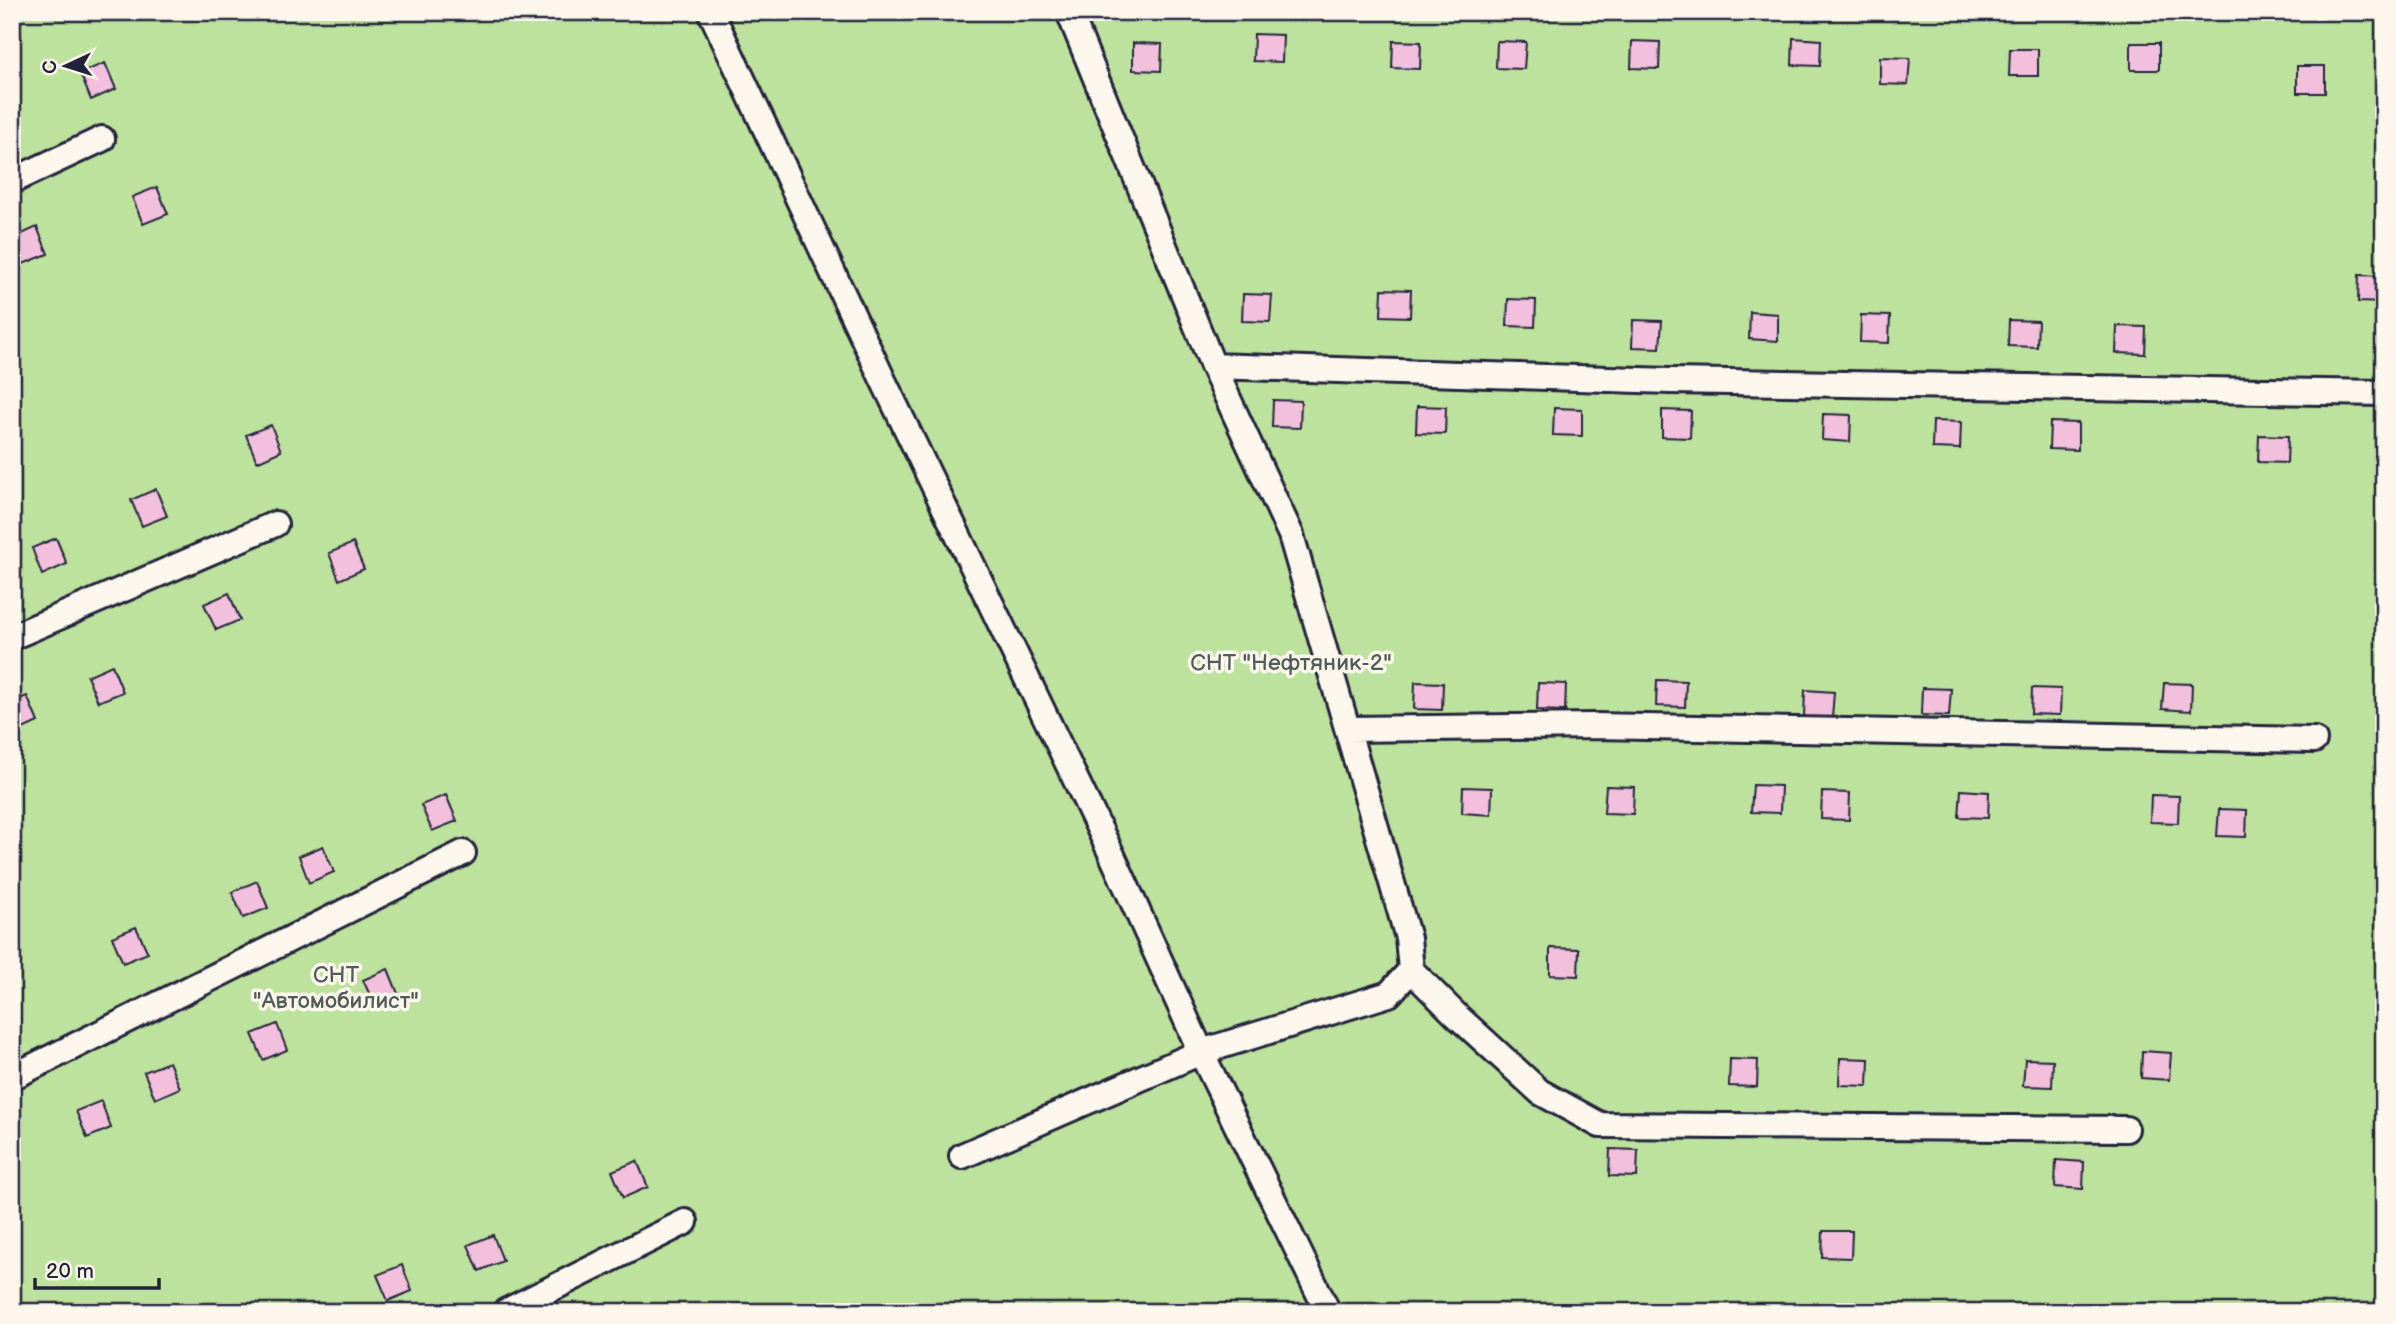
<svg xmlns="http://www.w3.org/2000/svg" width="2396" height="1324" font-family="'Balsamiq Sans',sans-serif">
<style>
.green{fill:#bde29d;stroke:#70826c;stroke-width:2}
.building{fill:#f2bfdd;stroke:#22223b;stroke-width:2}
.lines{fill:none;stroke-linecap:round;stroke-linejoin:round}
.lane-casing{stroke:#22223b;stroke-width:30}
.lane{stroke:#fbf7ec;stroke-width:24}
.labels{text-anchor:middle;stroke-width:7;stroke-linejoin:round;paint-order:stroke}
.park-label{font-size:23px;fill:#505c58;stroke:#fbf7ec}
</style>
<rect width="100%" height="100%" fill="#fbf7ec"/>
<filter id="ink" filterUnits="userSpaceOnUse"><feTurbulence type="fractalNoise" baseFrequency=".0143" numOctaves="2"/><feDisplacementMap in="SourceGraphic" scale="14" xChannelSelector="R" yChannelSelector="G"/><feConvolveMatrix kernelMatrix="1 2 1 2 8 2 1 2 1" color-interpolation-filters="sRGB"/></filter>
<g filter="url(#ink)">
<path class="green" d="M 12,12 L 2384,12 L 2384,1312 L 12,1312 Z"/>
<path class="building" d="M 1254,34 L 1283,35 L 1282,62 L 1253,61 Z
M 1793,38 L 1821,40 L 1820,66 L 1792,65 Z
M 1393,41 L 1421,42 L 1420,69 L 1392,68 Z
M 1497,41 L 1526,42 L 1524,69 L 1496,68 Z
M 1632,41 L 1660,42 L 1659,69 L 1631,68 Z
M 1133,43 L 1162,44 L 1161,71 L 1133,70 Z
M 2131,43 L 2159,43 L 2159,70 L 2131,70 Z
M 2010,49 L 2038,49 L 2038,76 L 2009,76 Z
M 1880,57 L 1910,58 L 1908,85 L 1880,84 Z
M 105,63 L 116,89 L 91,100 L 80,73 Z
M 2297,66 L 2325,66 L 2325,93 L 2297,93 Z
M 157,187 L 168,214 L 143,224 L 132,197 Z
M 37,227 L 48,254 L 23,264 L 13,238 Z
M 2359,275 L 2384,276 L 2384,303 L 2358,302 Z
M 1382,289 L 1411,290 L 1410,317 L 1381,316 Z
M 1243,294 L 1272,295 L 1270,322 L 1242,321 Z
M 1508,299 L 1536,300 L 1535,327 L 1507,326 Z
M 1750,312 L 1778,314 L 1778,341 L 1749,339 Z
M 1861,315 L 1890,316 L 1889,343 L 1860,342 Z
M 1633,320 L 1662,321 L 1660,348 L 1632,347 Z
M 2009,320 L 2038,321 L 2037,347 L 2008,346 Z
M 2117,326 L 2146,327 L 2145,354 L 2116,353 Z
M 1273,400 L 1301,401 L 1300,428 L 1272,427 Z
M 1417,406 L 1446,407 L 1445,434 L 1416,433 Z
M 1554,408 L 1582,409 L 1582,436 L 1553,435 Z
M 1662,410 L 1691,411 L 1690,438 L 1662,437 Z
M 1823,414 L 1851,415 L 1850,442 L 1822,440 Z
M 1933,421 L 1961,422 L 1960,449 L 1932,448 Z
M 2050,422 L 2078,423 L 2078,450 L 2049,449 Z
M 271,425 L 281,451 L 257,462 L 246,435 Z
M 2259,435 L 2288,436 L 2287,463 L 2258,462 Z
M 156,489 L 167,516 L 142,526 L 131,500 Z
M 56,538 L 67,564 L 42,575 L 32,548 Z
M 353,543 L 364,569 L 339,580 L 329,553 Z
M 229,593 L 240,620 L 216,630 L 204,604 Z
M 112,665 L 123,692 L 98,702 L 87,676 Z
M 1657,680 L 1686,681 L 1685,707 L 1656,706 Z
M 1415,682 L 1443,683 L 1442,710 L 1414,709 Z
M 1538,683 L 1566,684 L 1565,711 L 1537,710 Z
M 2164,683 L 2192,684 L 2191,711 L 2162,709 Z
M 1922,688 L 1951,689 L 1949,716 L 1921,715 Z
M 2032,688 L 2061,689 L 2060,715 L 2031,714 Z
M 1805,690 L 1834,692 L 1832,718 L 1804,717 Z
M 27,696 L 38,722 L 14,733 L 12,702 Z
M 1753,785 L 1781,786 L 1780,813 L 1751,812 Z
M 1606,786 L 1634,787 L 1633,814 L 1604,813 Z
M 1463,787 L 1492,788 L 1491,815 L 1462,813 Z
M 1961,790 L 1989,792 L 1988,818 L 1959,817 Z
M 1822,792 L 1850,793 L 1849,820 L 1821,819 Z
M 446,795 L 457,821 L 432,831 L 421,805 Z
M 2151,795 L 2179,796 L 2178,823 L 2150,822 Z
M 2219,809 L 2247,810 L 2246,837 L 2217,836 Z
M 323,846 L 334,872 L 309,883 L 299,856 Z
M 257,881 L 268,908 L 243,918 L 232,892 Z
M 136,927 L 148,953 L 123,963 L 112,937 Z
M 1550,948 L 1579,949 L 1578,976 L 1550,975 Z
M 388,969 L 399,996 L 375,1006 L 363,980 Z
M 277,1024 L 287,1050 L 263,1060 L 252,1034 Z
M 2142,1051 L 2171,1053 L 2169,1080 L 2141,1078 Z
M 1840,1058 L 1869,1059 L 1868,1086 L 1839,1085 Z
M 1730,1059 L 1758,1060 L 1757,1087 L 1729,1086 Z
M 2025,1059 L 2053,1060 L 2052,1087 L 2023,1086 Z
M 169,1062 L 180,1088 L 155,1099 L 144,1072 Z
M 101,1101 L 111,1128 L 87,1138 L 76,1111 Z
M 1610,1149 L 1638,1150 L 1637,1177 L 1609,1176 Z
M 2056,1160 L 2084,1162 L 2083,1189 L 2055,1187 Z
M 637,1161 L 648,1187 L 623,1198 L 612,1171 Z
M 1823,1231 L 1852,1231 L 1851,1258 L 1822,1257 Z
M 493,1235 L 503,1261 L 479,1271 L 468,1245 Z
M 402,1265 L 412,1291 L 388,1301 L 377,1275 Z"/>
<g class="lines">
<defs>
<path id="lane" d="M 711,12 L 883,380 L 1112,855 L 1201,1052 L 1328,1312
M 1069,12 L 1213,366 L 1291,535 L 1408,938 L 1411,970 L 1456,1015 L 1540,1092 L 1600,1125 L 2126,1129
M 12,181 L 102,139
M 1213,366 L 1670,381 L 2384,393
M 12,637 L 275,524
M 1348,729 L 1595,726 L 2314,740
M 12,1077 L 463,853
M 962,1156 L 1201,1052 L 1389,994 L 1411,970
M 505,1312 L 685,1222"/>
</defs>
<use href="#lane" class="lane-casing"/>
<use href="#lane" class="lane"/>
</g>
</g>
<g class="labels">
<g class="park-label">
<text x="1291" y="670">СНТ "Нефтяник-2"</text>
<text x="336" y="982">СНТ<tspan x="336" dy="26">"Автомобилист"</tspan></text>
</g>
</g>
<rect width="2396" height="1324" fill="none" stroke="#fbf7ec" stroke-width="42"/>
<rect x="21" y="21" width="2354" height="1282" fill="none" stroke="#22223b" stroke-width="2.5" filter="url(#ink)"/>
<g transform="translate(66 66) rotate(266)" stroke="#fbf7ec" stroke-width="5" paint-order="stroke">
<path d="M0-5L12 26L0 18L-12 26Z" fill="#22223b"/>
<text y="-10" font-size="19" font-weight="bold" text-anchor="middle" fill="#22223b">С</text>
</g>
<path d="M35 1278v10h124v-10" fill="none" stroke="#22223b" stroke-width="3.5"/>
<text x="46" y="1278" font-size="21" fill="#22223b" stroke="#fbf7ec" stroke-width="5" paint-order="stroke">20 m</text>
</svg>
